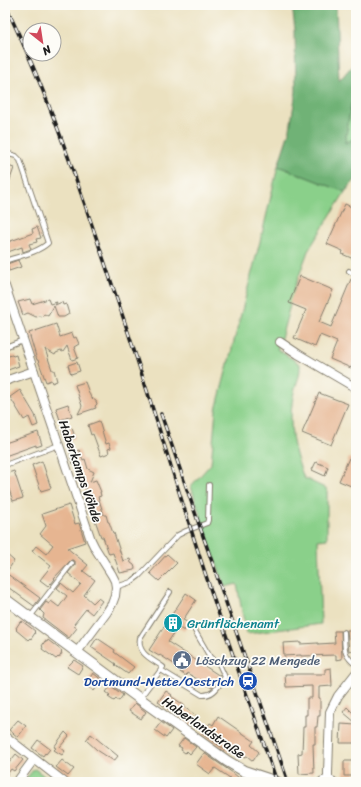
<svg xmlns="http://www.w3.org/2000/svg" width="361" height="787" font-family="Sriracha,sans-serif">
<style>
.green{fill:#8ad08a;stroke:#537653}
.forest{fill:#6fb276;stroke:#466749}
.building{fill:#e6b591}
.lines{fill:none;stroke-linecap:round;stroke-linejoin:round}
.service-casing{stroke:#847e6e;stroke-width:6}
.minor-casing{stroke:#847e6e;stroke-width:10}
.tertiary-casing{stroke:#847e6e;stroke-width:12}
.service{stroke:#fff;stroke-width:4}
.minor{stroke:#fff;stroke-width:8}
.tertiary{stroke:#fff;stroke-width:10}
.rail-casing{stroke:#1c1c1c;stroke-width:3.5}
.rail{stroke:#fdfcf7;stroke-width:2;stroke-dasharray:6;stroke-linecap:butt}
.labels{text-anchor:middle;stroke-width:3.5;stroke-linejoin:round;paint-order:stroke}
.street-label{font-size:13px;fill:#1c1c1c;stroke:#fdfcf7}
.culture-label{font-size:13px;fill:#0d838f;stroke:#fdfcf7;text-anchor:start}
.service-label{font-size:13px;fill:#4e5e75;stroke:#fdfcf7;text-anchor:start}
.transit-label{font-size:13px;fill:#164399;stroke:#fdfcf7;text-anchor:end}
</style>
<rect width="100%" height="100%" fill="#fdfcf7"/>
<filter id="ink" filterUnits="userSpaceOnUse"><feTurbulence type="fractalNoise" baseFrequency=".025" numOctaves="2"/><feDisplacementMap in="SourceGraphic" scale="8" xChannelSelector="R" yChannelSelector="G"/><feConvolveMatrix kernelMatrix="1 2 1 2 8 2 1 2 1" color-interpolation-filters="sRGB"/></filter>
<filter id="wash" filterUnits="userSpaceOnUse"><feTurbulence type="fractalNoise" baseFrequency=".012" numOctaves="4" result="noise"/><feDisplacementMap in="SourceGraphic" scale="16" xChannelSelector="R" yChannelSelector="G"/><feGaussianBlur stdDeviation="0.9" result="paint"/><feColorMatrix in="noise" values="0 0 0 0 0 0 0 0 0 0 0 0 0 0 0 0 0 1.4 0 .05"/><feComposite in="paint" operator="in"/></filter>
<g filter="url(#wash)">
<rect width="100%" height="100%" fill="#ebe1c0"/>
<path class="green" d="M 356,97 L 356,138 L 345,143 L 351,104 Z
M 278,166 L 345,192 L 308,251 L 295,287 L 280,342 L 277,349 L 300,364 C 300,368 300,372 299,376 C 297,383 294,390 293,397 C 288,427 293,450 304,478 L 327,489 L 327,539 L 318,540 L 321,624 L 247,634 L 242,612 L 237,584 L 225,587 L 207,537 L 191,486 L 211,464 L 216,410 L 263,230 Z
M 34,769 L 35,769 L 52,782 L 23,782 Z"/>
<path class="forest" d="M 292,5 L 336,5 L 339,81 L 356,61 L 356,97 L 351,104 L 345,143 L 356,138 L 356,179 L 345,192 L 278,166 L 290,129 L 296,91 L 295,30 Z"/>
<g id="blocks">
<path class="building" d="M 5,165 L 14,168 L 6,191 L 5,191 Z
M 345,204 L 356,209 L 356,260 L 342,254 L 343,251 L 327,244 Z
M 37,227 L 41,238 L 36,239 L 37,242 L 29,244 L 31,249 L 23,252 L 22,247 L 5,253 L 5,243 L 33,233 L 32,229 Z
M 18,260 L 21,267 L 9,271 L 7,264 Z
M 300,276 L 333,290 L 319,322 L 331,327 L 351,279 L 356,281 L 356,357 L 351,368 L 330,359 L 337,342 L 320,335 L 315,347 L 294,338 L 306,310 L 289,303 Z
M 30,299 L 32,304 L 48,299 L 50,304 L 57,302 L 55,305 L 62,302 L 63,305 L 66,304 L 69,314 L 64,317 L 58,317 L 54,306 L 48,316 L 44,314 L 42,317 L 40,316 L 36,317 L 28,313 L 23,315 L 18,302 Z
M 56,324 L 60,337 L 72,333 L 74,338 L 76,337 L 79,344 L 74,347 L 78,358 L 72,360 L 67,346 L 63,352 L 61,351 L 56,353 L 55,355 L 45,349 L 52,370 L 54,370 L 57,381 L 52,383 L 51,380 L 46,382 L 38,360 L 37,360 L 29,333 Z
M 12,355 L 13,356 L 16,355 L 19,366 L 5,371 L 5,357 Z
M 77,362 L 80,371 L 71,374 L 68,365 Z
M 85,382 L 91,398 L 92,398 L 93,399 L 96,401 L 97,404 L 95,406 L 96,408 L 78,414 L 82,406 L 75,385 Z
M 20,390 L 35,415 L 38,425 L 33,427 L 29,417 L 24,420 L 10,397 Z
M 319,393 L 348,404 L 331,445 L 302,433 Z
M 68,404 L 72,416 L 60,420 L 56,408 Z
M 99,421 L 106,444 L 109,443 L 111,448 L 108,449 L 109,453 L 101,456 L 93,434 L 91,435 L 88,425 Z
M 72,428 L 75,438 L 66,441 L 62,431 Z
M 38,432 L 42,445 L 36,447 L 36,445 L 5,456 L 5,443 Z
M 79,450 L 83,460 L 85,459 L 88,469 L 94,472 L 90,482 L 96,480 L 101,492 L 100,492 L 101,496 L 98,497 L 104,515 L 106,515 L 108,522 L 109,522 L 113,533 L 114,533 L 123,561 L 130,559 L 131,563 L 134,565 L 135,568 L 134,570 L 120,573 L 113,553 L 109,554 L 103,537 L 101,537 L 85,491 L 86,490 L 77,466 L 76,463 L 73,464 L 70,454 Z
M 349,458 L 356,461 L 356,488 L 339,481 Z
M 42,461 L 51,488 L 41,491 L 32,465 Z
M 316,462 L 328,467 L 325,476 L 312,470 Z
M 14,471 L 23,498 L 13,501 L 5,478 L 5,474 Z
M 69,505 L 75,524 L 79,523 L 85,542 L 67,548 L 88,565 L 83,571 L 95,580 L 84,595 L 93,603 L 98,598 L 102,601 L 92,614 L 86,609 L 74,624 L 75,625 L 74,626 L 77,628 L 69,638 L 43,618 L 44,614 L 40,610 L 46,602 L 49,604 L 51,601 L 59,607 L 67,596 L 57,588 L 61,583 L 73,593 L 81,584 L 68,573 L 75,565 L 75,561 L 72,560 L 70,561 L 54,578 L 55,579 L 51,584 L 51,583 L 48,586 L 40,580 L 51,566 L 32,551 L 36,546 L 46,554 L 53,545 L 40,534 L 46,526 L 42,514 Z
M 5,553 L 14,561 L 6,573 L 40,598 L 34,606 L 5,585 Z
M 167,554 L 177,563 L 159,581 L 150,573 Z
M 186,593 L 196,600 L 183,620 L 189,623 L 184,631 L 178,627 L 168,642 L 220,676 L 212,688 L 187,673 L 186,676 L 180,672 L 181,670 L 176,667 L 177,666 L 160,655 L 159,656 L 149,650 Z
M 22,621 L 35,631 L 34,632 L 35,633 L 31,639 L 30,638 L 28,640 L 16,630 L 17,629 L 16,628 L 20,622 L 21,623 Z
M 347,630 L 353,630 L 354,635 L 356,635 L 356,649 L 355,649 L 355,650 L 349,651 Z
M 334,631 L 341,631 L 342,659 L 336,660 L 336,655 L 301,656 L 301,655 L 284,656 L 283,643 L 300,642 L 300,644 L 318,643 L 318,644 L 335,643 Z
M 97,638 L 115,650 L 114,652 L 134,667 L 128,674 L 115,665 L 116,664 L 91,647 Z
M 48,640 L 62,651 L 61,652 L 62,653 L 59,658 L 58,657 L 56,659 L 42,649 L 43,647 L 42,646 L 45,641 L 47,642 Z
M 74,660 L 83,666 L 78,674 L 67,667 Z
M 331,668 L 332,686 L 319,687 L 319,698 L 320,698 L 320,716 L 318,716 L 317,727 L 315,727 L 315,744 L 313,744 L 314,773 L 299,774 L 298,754 L 302,753 L 303,727 L 305,727 L 305,715 L 307,715 L 307,698 L 312,698 L 312,686 L 286,687 L 285,674 L 325,674 L 325,669 Z
M 93,673 L 102,680 L 94,691 L 85,685 Z
M 111,686 L 123,695 L 119,701 L 116,699 L 114,701 L 108,697 L 110,695 L 106,692 Z
M 166,691 L 172,695 L 171,696 L 185,706 L 184,707 L 198,717 L 192,726 L 158,702 Z
M 135,703 L 146,712 L 141,719 L 129,711 Z
M 347,707 L 356,716 L 356,723 L 343,712 Z
M 218,716 L 254,741 L 251,745 L 259,752 L 253,761 L 247,756 L 244,757 L 234,749 L 230,753 L 202,734 L 210,723 L 213,725 Z
M 18,720 L 26,726 L 18,737 L 9,730 Z
M 161,722 L 172,730 L 166,738 L 155,730 Z
M 341,724 L 356,725 L 356,743 L 340,743 Z
M 65,732 L 69,736 L 60,747 L 65,751 L 62,755 L 54,750 L 56,748 L 54,747 Z
M 91,734 L 118,756 L 114,761 L 97,750 L 86,740 Z
M 184,738 L 196,747 L 190,754 L 187,751 L 185,753 L 181,750 L 182,748 L 178,746 Z
M 38,740 L 50,749 L 46,754 L 45,753 L 43,756 L 32,748 Z
M 204,753 L 233,773 L 244,782 L 233,782 L 229,779 L 230,778 L 215,768 L 210,774 L 196,764 Z
M 16,754 L 23,760 L 14,771 L 11,769 L 5,777 L 5,768 Z
M 62,760 L 74,769 L 68,776 L 56,767 Z
M 344,761 L 355,761 L 355,776 L 344,776 Z"/>
</g>
</g>
<g filter="url(#ink)">
<use href="#blocks" fill-opacity="0" stroke="#847e6e" stroke-width="1"/>
<g class="lines">
<defs>
<path id="service" d="M 5,153 L 16,156 L 20,160 L 48,243 C 37,253 19,256 5,261
M 349,271 L 356,275
M 5,347 L 23,340
M 5,465 L 59,445
M 116,587 L 131,582 L 139,576 L 178,535 L 186,531 L 207,523 L 208,520 L 209,485
M 30,617 L 72,563
M 344,632 C 345,648 342,654 356,665
M 161,670 L 202,695 C 214,696 219,685 225,677 L 219,664 L 210,657 L 195,631
M 140,698 L 163,667 C 152,659 137,654 140,638 L 170,592"/>
<path id="minor" d="M 5,286 L 91,540 L 95,548 L 112,575 L 115,581 L 116,587 L 115,596 L 112,604 L 107,612 L 77,652
M 280,342 L 298,354 L 356,388
M 5,381 L 34,371
M 5,736 L 64,782
M 328,781 L 328,773 L 330,712 L 338,696 L 356,673
M 17,782 L 34,759"/>
<path id="tertiary" d="M 5,599 L 140,699 L 227,761 L 244,771 L 277,782
M 323,782 L 328,781 L 332,782"/>
</defs>
<use href="#service" class="service-casing"/>
<use href="#minor" class="minor-casing"/>
<use href="#tertiary" class="tertiary-casing"/>
<use href="#service" class="service"/>
<use href="#minor" class="minor"/>
<use href="#tertiary" class="tertiary"/>
<defs>
<path id="rail" d="M 5,5 C 53,103 86,208 121,311 C 154,409 183,508 216,606 C 236,665 257,723 277,782
M 161,414 L 288,782"/>
</defs>
<use href="#rail" class="rail-casing"/>
<use href="#rail" class="rail"/>
</g>
</g>
<defs>
<symbol id="building-disc" viewBox="-11 -11 22 22"><circle r="9.5" fill="#0f9aa8" stroke="#fdfcf7"/><path d="M-4-6H4V6H1V3H-1V6H-4ZM-2.5-4.3h1.7v1.8h-1.7ZM.8-4.3h1.7v1.8H.8ZM-2.5-1h1.7V.8h-1.7ZM.8-1h1.7V.8H.8Z" fill="#fff"/></symbol>
<symbol id="civic-disc" viewBox="-11 -11 22 22"><circle r="9.5" fill="#5c6f8a" stroke="#fdfcf7"/><path d="M-.6-6.5H3V-4.5H.6V-3L4-1V1h2V6H-6V1h2V-1L-.6-3ZM-1.2 2.5V6h2.4V2.5Z" fill="#fff"/></symbol>
<symbol id="station-disc" viewBox="-11 -11 22 22"><circle r="9.5" fill="#1a4fb4" stroke="#fdfcf7"/><path d="M-3-6H3Q5-6 5-4V2Q5 4 3 4L4.5 6H3L1.5 4h-3L-3 6H-4.5L-3 4Q-5 4-5 2V-4Q-5-6-3-6ZM-3.5-4v3h7v-3ZM-3.5 1v1.5H-2V1ZM2 1v1.5H3.5V1Z" fill="#fff"/></symbol>
</defs>
<g fill-rule="evenodd">
<use href="#building-disc" x="162" y="612" width="22" height="22"/>
<use href="#civic-disc" x="171" y="649" width="22" height="22"/>
<use href="#station-disc" x="237" y="670" width="22" height="22"/>
</g>
<g class="labels">
<g class="street-label">
<text transform="translate(81 471) rotate(71)" y="5">Haberkamps Vöhde</text>
<text transform="translate(204 727) rotate(35)" y="5">Haberlandstraße</text>
</g>
<g class="culture-label">
<text x="187" y="628">Grünflächenamt</text>
</g>
<g class="service-label">
<text x="196" y="665">Löschzug 22 Mengede</text>
</g>
<g class="transit-label">
<text x="234" y="686">Dortmund-Nette/Oestrich</text>
</g>
</g>
<rect width="361" height="787" fill="none" stroke="#fdfcf7" stroke-width="20"/>
<g transform="translate(42 42) rotate(150)"><circle r="19" fill="#fdfcf7" stroke="#a3a29f"/>
<path d="M0-3L7 15L0 10L-7 15Z" fill="#d1495b"/>
<text y="-6" font-size="11" font-weight="bold" text-anchor="middle" fill="#1c1c1c">N</text>
</g>
</svg>
